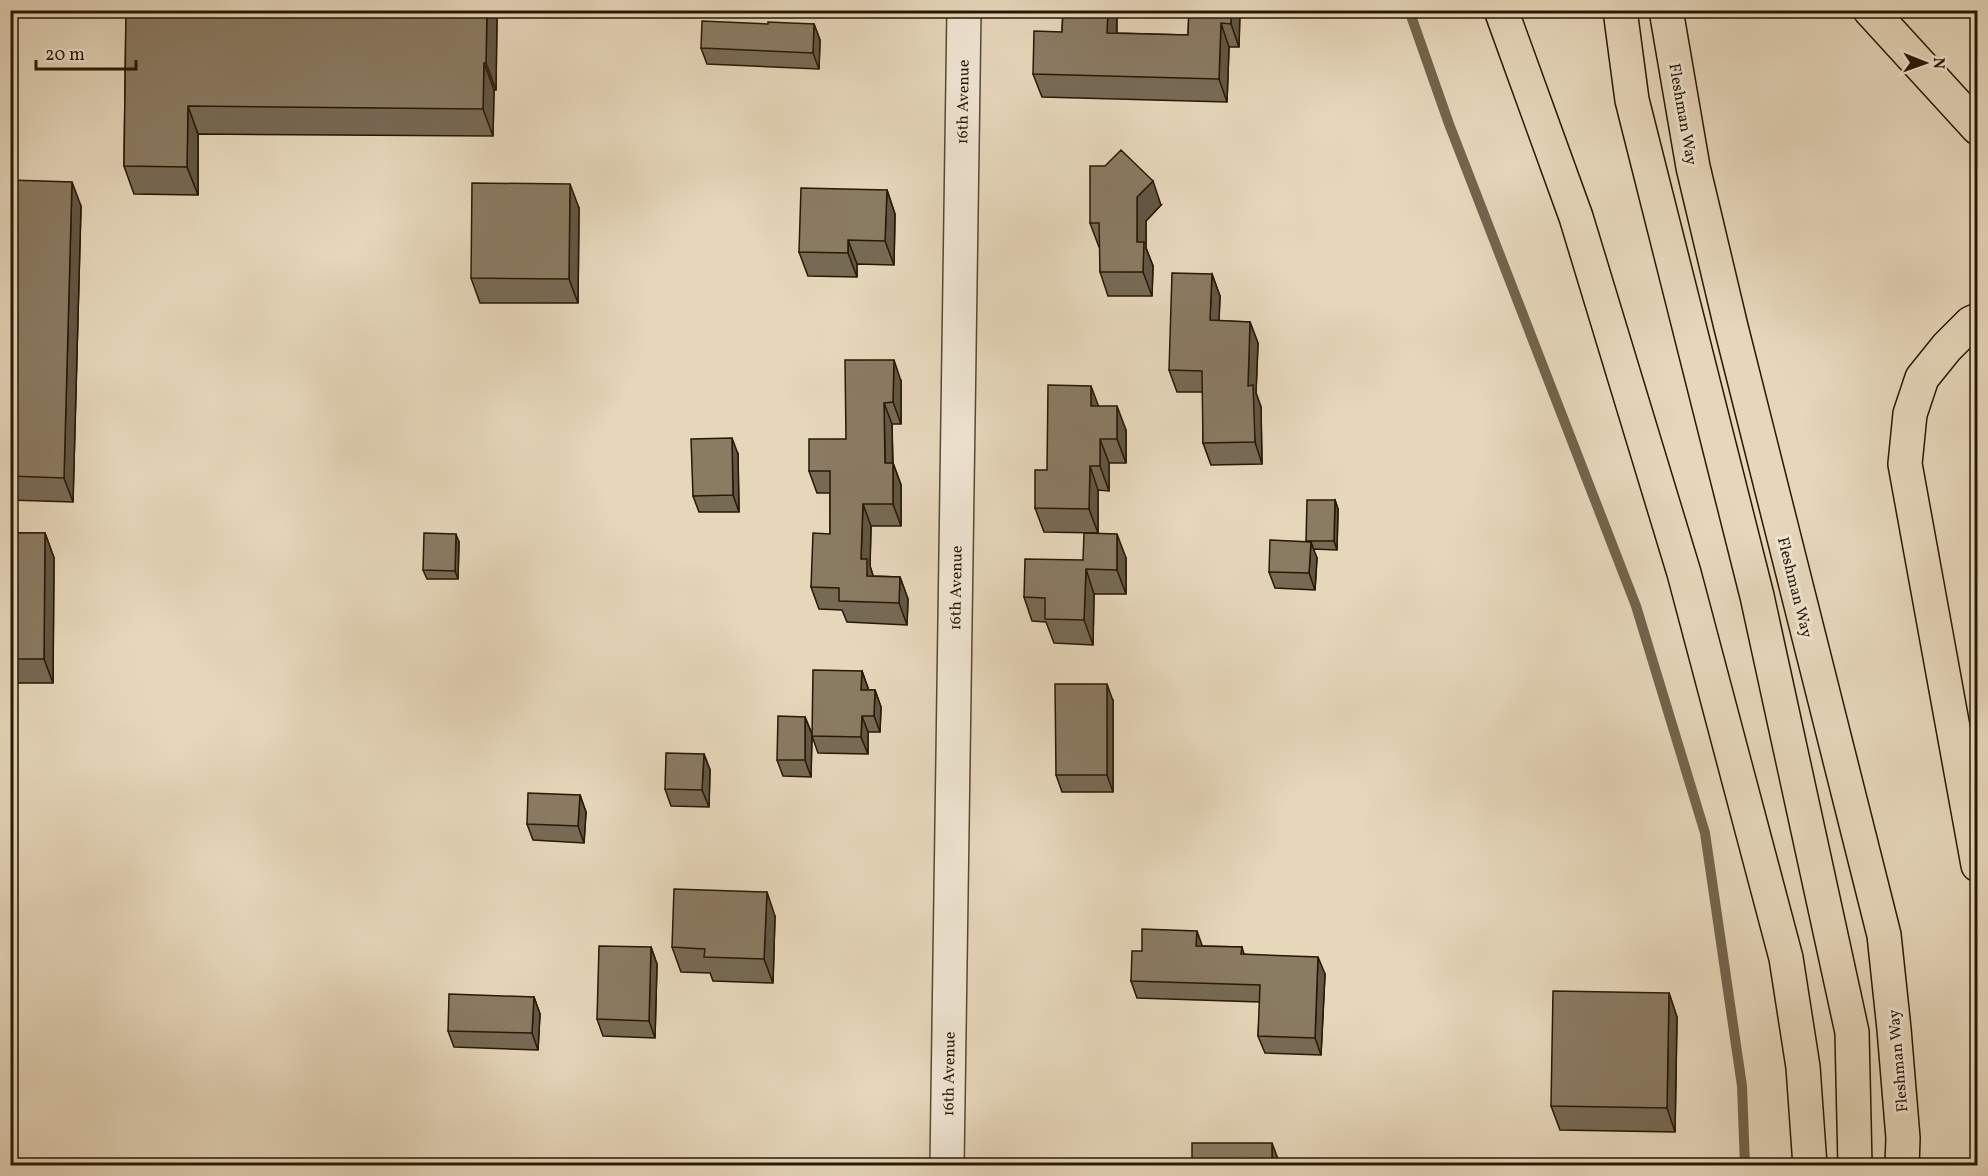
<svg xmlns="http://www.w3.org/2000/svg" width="1988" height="1176" font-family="Vollkorn,serif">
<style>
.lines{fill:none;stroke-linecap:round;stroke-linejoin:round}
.stream{stroke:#73644c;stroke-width:10}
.minor-casing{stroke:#574831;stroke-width:36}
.major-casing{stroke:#271803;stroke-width:36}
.minor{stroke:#efe5d3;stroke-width:33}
.major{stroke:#e6d7bb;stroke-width:33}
.wall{fill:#776a55;stroke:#271803;stroke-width:1.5}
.shaded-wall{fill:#615645;stroke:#271803;stroke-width:1.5}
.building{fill:#8a7b63;stroke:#271803;stroke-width:1.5}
.labels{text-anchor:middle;stroke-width:6;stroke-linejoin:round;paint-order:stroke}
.street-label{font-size:16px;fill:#271803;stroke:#efe5d3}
</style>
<rect width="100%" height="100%" fill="#e6d7bb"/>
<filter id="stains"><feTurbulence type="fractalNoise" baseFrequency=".00333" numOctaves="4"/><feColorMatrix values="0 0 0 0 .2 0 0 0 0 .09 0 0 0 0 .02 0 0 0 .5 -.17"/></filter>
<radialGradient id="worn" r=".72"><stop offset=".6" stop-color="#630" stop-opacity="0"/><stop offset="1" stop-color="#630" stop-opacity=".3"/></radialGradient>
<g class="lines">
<path class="stream" d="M 1409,10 L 1449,124 L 1636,606 L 1705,833 L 1742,1086 L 1745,1166"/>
<defs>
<path id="minor" d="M 947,1166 L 964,10"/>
<path id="major" d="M 1501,10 L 1576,217 L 1684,573 L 1786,958 L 1803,1067 L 1810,1166
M 1620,10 L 1632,100 L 1757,596 L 1852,1032 L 1855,1166
M 1666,10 L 1693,167 L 1731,327 L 1884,935 L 1894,1029 L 1903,1138 L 1902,1166
M 1870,10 L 1978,128
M 1978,320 L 1971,323 L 1947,347 L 1922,378 L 1910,414 L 1905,464 L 1978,865"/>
</defs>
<use href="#minor" class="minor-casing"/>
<use href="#major" class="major-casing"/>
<use href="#minor" class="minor"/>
<use href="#major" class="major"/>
</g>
<path class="wall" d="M 126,10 L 495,10 L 497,15 L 496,90 L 494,90 L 493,136 L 198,134 L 198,195 L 134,194 L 124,166 Z
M 1063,10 L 1117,10 L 1117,33 L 1188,35 L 1189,10 L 1240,10 L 1239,47 L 1229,47 L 1227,102 L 1042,97 L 1033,74 L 1062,32 Z
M 814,24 L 820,40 L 819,69 L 707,64 L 701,48 Z
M 10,180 L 81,206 L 73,502 L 10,500 Z
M 887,190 L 895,214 L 894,265 L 857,264 L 857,277 L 808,276 L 799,252 Z
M 1161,205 L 1146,221 L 1146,248 L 1153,266 L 1152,296 L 1108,296 L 1100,272 L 1100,247 L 1099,247 L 1090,223 Z
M 579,208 L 578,303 L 480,303 L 471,278 Z
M 1212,274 L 1220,296 L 1219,321 L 1250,322 L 1258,343 L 1256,393 L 1261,407 L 1262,464 L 1211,465 L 1203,443 L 1203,392 L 1177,392 L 1169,370 Z
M 901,381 L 901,424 L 892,424 L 893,463 L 901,485 L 901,526 L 871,526 L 870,566 L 873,576 L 900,577 L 908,599 L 907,625 L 847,622 L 842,610 L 819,609 L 811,587 L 830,534 L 830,493 L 817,493 L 809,471 L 846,439 Z
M 1098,406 L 1126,430 L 1126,463 L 1109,463 L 1109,491 L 1098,490 L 1098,533 L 1044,532 L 1035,508 L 1047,470 Z
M 738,454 L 739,512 L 699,512 L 693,496 Z
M 1335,500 L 1338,509 L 1337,550 L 1313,549 L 1317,558 L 1315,590 L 1275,588 L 1269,572 L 1306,542 L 1306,541 Z
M 10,533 L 45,533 L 54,558 L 53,683 L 10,683 Z
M 459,542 L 458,579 L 427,579 L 423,570 Z
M 1126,558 L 1126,594 L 1094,594 L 1093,645 L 1054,643 L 1046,622 L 1032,621 L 1024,597 L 1083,560 Z
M 862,671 L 868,688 L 868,690 L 875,690 L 881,707 L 880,732 L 868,732 L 868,754 L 818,753 L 812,736 Z
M 1113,701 L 1113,792 L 1062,792 L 1056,775 Z
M 805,717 L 812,734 L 811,777 L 783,776 L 777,760 Z
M 704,754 L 710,770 L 709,807 L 671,806 L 665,789 Z
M 580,795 L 586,812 L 584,843 L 533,840 L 527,824 Z
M 775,916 L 773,983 L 713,981 L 710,973 L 681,972 L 672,947 Z
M 1202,946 L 1242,947 L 1244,954 L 1325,974 L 1321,1055 L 1265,1053 L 1258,1036 L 1260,1002 L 1137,998 L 1131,981 L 1142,951 Z
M 651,947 L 657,964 L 655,1038 L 603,1036 L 597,1019 Z
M 1669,993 L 1677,1017 L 1675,1132 L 1560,1130 L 1551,1106 Z
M 534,997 L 540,1014 L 538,1050 L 454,1047 L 448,1031 Z"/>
<path class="shaded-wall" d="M 487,10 L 495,10 L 497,15 L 496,90 L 486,63 Z
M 1108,10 L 1117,10 L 1116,56 L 1107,33 Z
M 1231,10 L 1240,10 L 1239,47 L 1231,24 Z
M 1221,23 L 1229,47 L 1227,102 L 1219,79 Z
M 814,24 L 820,40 L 819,69 L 813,53 Z
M 484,63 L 494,90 L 493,136 L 483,109 Z
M 188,106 L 198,134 L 198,195 L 187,167 Z
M 1153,181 L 1161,205 L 1146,221 L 1146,248 L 1153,266 L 1152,296 L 1143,272 L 1137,242 L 1137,197 Z
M 72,182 L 81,206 L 73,502 L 64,478 Z
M 570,184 L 579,208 L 578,303 L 569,279 Z
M 887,190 L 895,214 L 894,265 L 885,241 Z
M 848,240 L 857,264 L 857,277 L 848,253 Z
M 1212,274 L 1220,296 L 1218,342 L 1210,320 Z
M 1250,322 L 1258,343 L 1256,393 L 1261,407 L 1262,464 L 1255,442 L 1248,386 Z
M 894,360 L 901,381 L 901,424 L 893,402 Z
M 1091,386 L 1100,410 L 1091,406 Z
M 884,403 L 892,424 L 893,485 L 885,463 Z
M 1117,406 L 1126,430 L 1126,463 L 1117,439 Z
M 732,438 L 738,454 L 739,512 L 733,495 Z
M 1100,439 L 1109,463 L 1109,491 L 1100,466 Z
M 893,463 L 901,485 L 901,526 L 893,504 Z
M 1090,466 L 1098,490 L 1098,533 L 1089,509 Z
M 1335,500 L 1338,509 L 1337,550 L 1334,541 Z
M 863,504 L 871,526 L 870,566 L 875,581 L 875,598 L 861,559 Z
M 45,533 L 54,558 L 53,683 L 44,659 Z
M 456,534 L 459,542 L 458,579 L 455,571 Z
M 1117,534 L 1126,558 L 1126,594 L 1117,570 Z
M 1311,542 L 1317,558 L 1315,590 L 1309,573 Z
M 1086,569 L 1094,594 L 1093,645 L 1084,620 Z
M 900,577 L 908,599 L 907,625 L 899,603 Z
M 862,671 L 868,688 L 867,707 L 861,690 Z
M 1107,684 L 1113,701 L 1113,792 L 1107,775 Z
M 875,690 L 881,707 L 880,732 L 874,716 Z
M 862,716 L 868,732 L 868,754 L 861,737 Z
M 805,717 L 812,734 L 811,777 L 805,760 Z
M 704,754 L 710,770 L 709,807 L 702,790 Z
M 580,795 L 586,812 L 584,843 L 578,826 Z
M 767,892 L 775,916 L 773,983 L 764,959 Z
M 1197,931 L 1203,948 L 1196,946 Z
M 651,947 L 657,964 L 655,1038 L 649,1021 Z
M 1318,957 L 1325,974 L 1321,1055 L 1315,1038 Z
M 1669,993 L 1677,1017 L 1675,1132 L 1667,1108 Z
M 534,997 L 540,1014 L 538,1050 L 532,1033 Z
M 1272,1143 L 1278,1159 L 1278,1166 L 1272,1166 Z"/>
<path class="building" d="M 126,10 L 487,10 L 486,63 L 484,63 L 483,109 L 188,106 L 187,167 L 124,166 Z
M 1063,10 L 1108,10 L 1107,33 L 1188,35 L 1189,10 L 1231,10 L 1231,24 L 1221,23 L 1219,79 L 1033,74 L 1034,31 L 1062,32 Z
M 702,21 L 768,24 L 768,22 L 814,24 L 813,53 L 701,48 Z
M 1121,150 L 1153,181 L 1137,197 L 1137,242 L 1144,242 L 1143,272 L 1100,272 L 1099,223 L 1090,223 L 1090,166 L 1105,166 Z
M 10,180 L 72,182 L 64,478 L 10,476 Z
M 472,183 L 570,184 L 569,279 L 471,278 Z
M 801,188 L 887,190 L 885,241 L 848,240 L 848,253 L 799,252 Z
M 1172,273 L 1212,274 L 1210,320 L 1250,322 L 1248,386 L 1253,385 L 1255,442 L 1203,443 L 1202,371 L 1169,370 Z
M 845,360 L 894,360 L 893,402 L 884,403 L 885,463 L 893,463 L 893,504 L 863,504 L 861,559 L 867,559 L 867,576 L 900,577 L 899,603 L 839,601 L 839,588 L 811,587 L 813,533 L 830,534 L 830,471 L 809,471 L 809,439 L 846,439 Z
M 1048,385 L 1091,386 L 1091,406 L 1117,406 L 1117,439 L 1100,439 L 1100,466 L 1090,466 L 1089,509 L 1035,508 L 1035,470 L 1047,470 Z
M 732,438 L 733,495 L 693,496 L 691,439 Z
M 1307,500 L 1335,500 L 1334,541 L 1306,541 Z
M 10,533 L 45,533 L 44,659 L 10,659 Z
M 424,533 L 456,534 L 455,571 L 423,570 Z
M 1084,533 L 1117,534 L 1117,570 L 1086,569 L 1084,620 L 1045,619 L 1045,598 L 1024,597 L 1025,559 L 1083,560 Z
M 1270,540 L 1311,542 L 1309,573 L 1269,572 Z
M 813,670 L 862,671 L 861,690 L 875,690 L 874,716 L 862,716 L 861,737 L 812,736 Z
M 1055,684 L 1107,684 L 1107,775 L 1056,775 Z
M 778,716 L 805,717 L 805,760 L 777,760 Z
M 666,753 L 704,754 L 702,790 L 665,789 Z
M 528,793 L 580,795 L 578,826 L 527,824 Z
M 674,889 L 767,892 L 764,959 L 704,957 L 705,949 L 672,947 Z
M 1142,929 L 1197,931 L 1196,946 L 1242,947 L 1241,954 L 1318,957 L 1315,1038 L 1258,1036 L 1260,985 L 1131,981 L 1132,951 L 1142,951 Z
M 599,946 L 651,947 L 649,1021 L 597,1019 Z
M 1553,991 L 1669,993 L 1667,1108 L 1551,1106 Z
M 449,994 L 534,997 L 532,1033 L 448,1031 Z
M 1192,1143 L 1272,1143 L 1272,1166 L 1192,1166 Z"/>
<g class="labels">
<g class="street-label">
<text transform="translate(962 102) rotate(-89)" y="6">16th Avenue</text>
<text transform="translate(1684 114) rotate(80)" y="6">Fleshman Way</text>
<text transform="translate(1796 587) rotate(76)" y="6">Fleshman Way</text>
<text transform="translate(955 588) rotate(-89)" y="6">16th Avenue</text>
<text transform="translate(1897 1061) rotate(-95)" y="6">Fleshman Way</text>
<text transform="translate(948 1074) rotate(-89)" y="6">16th Avenue</text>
</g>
</g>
<rect width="1988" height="1176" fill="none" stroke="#e6d7bb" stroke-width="36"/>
<rect x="12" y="12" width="1964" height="1152" fill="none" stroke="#271803" stroke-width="3"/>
<rect x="18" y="18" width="1952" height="1140" fill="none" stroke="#271803" stroke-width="1.5"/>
<g transform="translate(1925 63) rotate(91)" stroke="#efe5d3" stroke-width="4.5" paint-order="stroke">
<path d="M0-4.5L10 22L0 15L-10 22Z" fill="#271803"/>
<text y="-9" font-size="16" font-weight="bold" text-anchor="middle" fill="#271803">N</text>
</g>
<path d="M36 60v9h100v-9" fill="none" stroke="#271803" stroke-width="3"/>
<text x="45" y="60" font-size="18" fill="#271803" stroke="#efe5d3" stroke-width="4.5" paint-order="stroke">20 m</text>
<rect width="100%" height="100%" filter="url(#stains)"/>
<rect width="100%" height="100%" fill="url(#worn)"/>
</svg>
